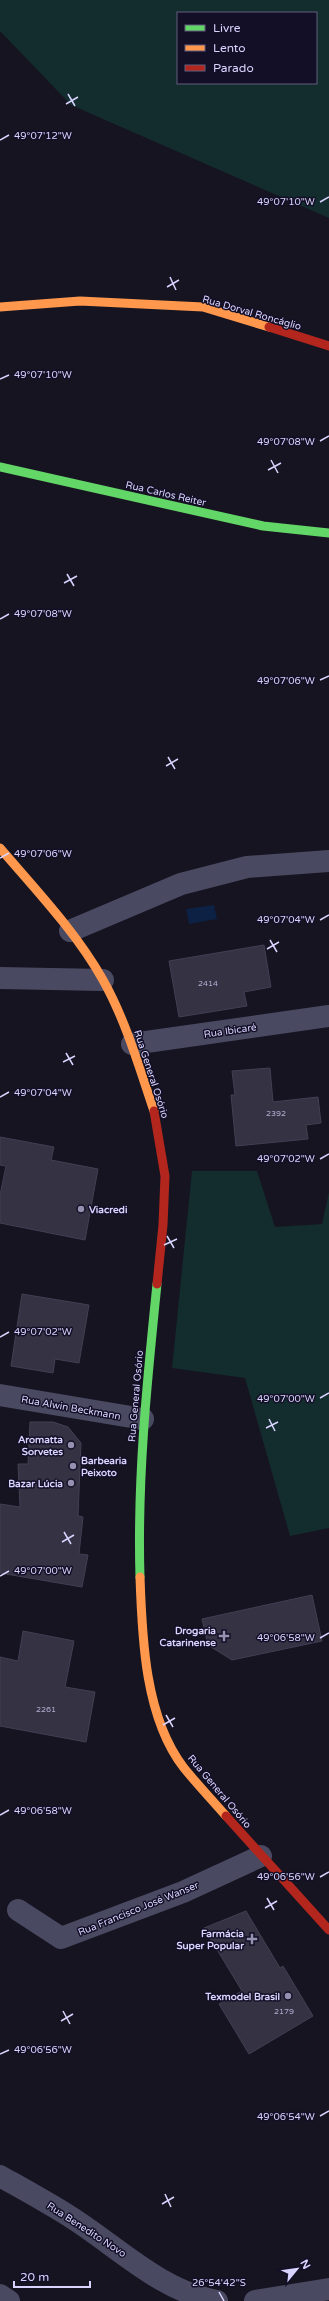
<svg xmlns="http://www.w3.org/2000/svg" width="329" height="2301" font-family="'Varela Round',sans-serif">
<style>
.green{fill:#132c2d;fill-rule:evenodd}
.water{fill:#0d2144}
.building{fill:#343243;stroke:#433f54}
.lines{fill:none;stroke-linecap:round;stroke-linejoin:round}
.street{stroke:#4a4962;stroke-width:22}
.fast{stroke:#63d668;stroke-width:9}
.slow{stroke:#ff974d;stroke-width:9}
.jam{stroke:#b3261e;stroke-width:9}
.ticks{fill:none;stroke:#d9d4ff;stroke-width:1.5}
.poi-dot{fill:#9591b1;stroke:#130f26;stroke-width:1.5}
.labels{text-anchor:middle;stroke-width:3;stroke-linejoin:round;paint-order:stroke}
.number-label{font-size:8px;fill:#b0acd0}
.street-label{font-size:10px;fill:#d9d4ff;stroke:#130f26}
.poi-label{font-size:10px;font-weight:bold;fill:#d9d4ff;stroke:#130f26;text-anchor:end}
.ticks-label{font-size:10px;text-anchor:middle;fill:#d9d4ff;stroke:#130f26;stroke-width:3;stroke-linejoin:round;paint-order:stroke}
</style>
<rect width="100%" height="100%" fill="#161421"/>
<path class="green" d="M 0,0 L 329,0 L 329,218 L 71,105 L 0,31 ZM 178,13 L 316,13 L 316,83 L 178,83 Z
M 192,1171 L 257,1171 L 275,1227 L 322,1224 L 329,1192 L 329,1528 L 290,1536 L 245,1378 L 172,1368 Z"/>
<path class="water" d="M 214,905 L 217,919 L 189,924 L 186,909 Z"/>
<path class="building" d="M 264,945 L 271,987 L 244,992 L 247,1006 L 179,1017 L 169,961 Z
M 270,1068 L 273,1102 L 318,1097 L 321,1123 L 306,1125 L 308,1139 L 236,1146 L 231,1095 L 235,1095 L 232,1071 Z
M 0,1137 L 54,1147 L 51,1160 L 98,1169 L 85,1240 L 0,1223 L 0,1195 L 6,1166 L 0,1165 Z
M 22,1294 L 89,1305 L 79,1363 L 55,1359 L 53,1373 L 11,1366 Z
M 30,1422 L 53,1422 L 68,1427 L 81,1443 L 78,1516 L 83,1517 L 79,1554 L 88,1555 L 82,1587 L 0,1573 L 0,1504 L 20,1507 L 18,1464 L 28,1464 Z
M 312,1595 L 322,1641 L 232,1660 L 208,1645 L 202,1619 Z
M 23,1631 L 74,1641 L 65,1687 L 95,1692 L 86,1742 L 0,1726 L 0,1657 L 18,1661 Z
M 246,1911 L 280,1968 L 283,1966 L 313,2016 L 249,2054 L 219,2004 L 242,1991 L 204,1928 Z"/>
<g class="lines">
<path class="street" d="M 70,931 L 181,884 L 247,867 L 329,861
M 0,978 L 103,980
M 132,1044 L 329,1016
M 0,1395 L 143,1419
M 18,1910 L 61,1938 L 183,1892 L 261,1856
M 0,2176 C 23,2189 47,2202 69,2216 C 117,2246 160,2291 217,2301
M 0,2295 L 9,2301
M 255,2301 L 329,2289"/>
<path class="fast" d="M 0,467 L 263,526 L 329,533
M 140,1577 C 137,1479 147,1382 157,1284"/>
<path class="slow" d="M 0,307 L 80,301 L 203,307 L 269,327
M 0,848 C 36,890 76,932 103,980 C 126,1021 139,1067 154,1111
M 140,1577 C 142,1638 145,1718 184,1768 C 197,1784 212,1800 226,1816"/>
<path class="jam" d="M 269,327 L 329,346
M 154,1111 L 165,1176 L 163,1225 L 157,1284
M 226,1816 L 329,1930"/>
</g>
<path class="ticks" d="M 68,94 L 75,106M 66,104 L 78,97M 0,140 L 9,135M 320,202 L 329,197M 170,277 L 176,290M 167,287 L 179,280M 0,379 L 9,375M 320,441 L 329,436M 271,460 L 278,473M 268,470 L 281,463M 67,574 L 74,586M 64,583 L 77,576M 0,619 L 9,614M 320,680 L 329,676M 168,757 L 175,769M 166,766 L 178,759M 0,858 L 9,853M 320,920 L 329,915M 270,940 L 277,952M 267,949 L 279,942M 66,1053 L 73,1065M 63,1062 L 75,1056M 0,1097 L 9,1092M 320,1159 L 329,1154M 167,1236 L 174,1248M 164,1245 L 177,1239M 0,1337 L 9,1332M 320,1398 L 329,1393M 269,1419 L 275,1431M 266,1428 L 278,1422M 64,1532 L 71,1544M 62,1542 L 74,1535M 0,1576 L 9,1571M 320,1638 L 329,1633M 166,1715 L 173,1727M 163,1725 L 175,1718M 0,1815 L 9,1810M 320,1877 L 329,1872M 267,1898 L 274,1910M 265,1908 L 277,1901M 63,2011 L 70,2024M 61,2021 L 73,2014M 0,2054 L 9,2050M 320,2116 L 329,2111M 165,2194 L 171,2207M 162,2204 L 174,2197M 219,2292 L 224,2301"/>
<g class="poi-dot">
<circle cx="81" cy="1209" r="4"/>
<circle cx="71" cy="1445" r="4"/>
<circle cx="73" cy="1466" r="4"/>
<circle cx="71" cy="1483" r="4"/>
<path d="M222 1630h4v4h4v4h-4v4h-4v-4h-4v-4h4z"/>
<path d="M250 1933h4v4h4v4h-4v4h-4v-4h-4v-4h4z"/>
<circle cx="288" cy="1996" r="4"/>
</g>
<g class="labels">
<g class="number-label">
<text x="208" y="986">2414</text>
<text x="276" y="1116">2392</text>
<text x="46" y="1712">2261</text>
<text x="284" y="2014">2179</text>
</g>
<g class="street-label">
<text transform="translate(252 312) rotate(16)" y="4">Rua Dorval Roncáglio</text>
<text transform="translate(166 493) rotate(13)" y="4">Rua Carlos Reiter</text>
<text transform="translate(230 1030) rotate(-8)" y="4">Rua Ibicaré</text>
<text transform="translate(152 1074) rotate(72)" y="4">Rua General Osório</text>
<text transform="translate(135 1396) rotate(-85)" y="4">Rua General Osório</text>
<text transform="translate(71 1407) rotate(10)" y="4">Rua Alwin Beckmann</text>
<text transform="translate(220 1791) rotate(50)" y="4">Rua General Osório</text>
<text transform="translate(138 1908) rotate(-22)" y="4">Rua Francisco José Wanser</text>
<text transform="translate(87 2229) rotate(33)" y="4">Rua Benedito Novo</text>
</g>
<g class="poi-label">
<text x="89" y="1213" text-anchor="start">Viacredi</text>
<text x="63" y="1443">Aromatta<tspan x="63" dy="12">Sorvetes</tspan></text>
<text x="81" y="1464" text-anchor="start">Barbearia<tspan x="81" dy="12">Peixoto</tspan></text>
<text x="63" y="1487">Bazar Lúcia</text>
<text x="216" y="1634">Drogaria<tspan x="216" dy="12">Catarinense</tspan></text>
<text x="244" y="1937">Farmácia<tspan x="244" dy="12">Super Popular</tspan></text>
<text x="280" y="2000">Texmodel Brasil</text>
</g>
</g>
<g class="ticks-label">
<text x="43" y="139">49°07'12"W</text>
<text x="286" y="205">49°07'10"W</text>
<text x="43" y="378">49°07'10"W</text>
<text x="286" y="445">49°07'08"W</text>
<text x="43" y="617">49°07'08"W</text>
<text x="286" y="684">49°07'06"W</text>
<text x="43" y="857">49°07'06"W</text>
<text x="286" y="923">49°07'04"W</text>
<text x="43" y="1096">49°07'04"W</text>
<text x="286" y="1162">49°07'02"W</text>
<text x="43" y="1335">49°07'02"W</text>
<text x="286" y="1402">49°07'00"W</text>
<text x="43" y="1574">49°07'00"W</text>
<text x="286" y="1641">49°06'58"W</text>
<text x="43" y="1814">49°06'58"W</text>
<text x="286" y="1880">49°06'56"W</text>
<text x="43" y="2053">49°06'56"W</text>
<text x="286" y="2120">49°06'54"W</text>
<text x="219" y="2286">26°54'42"S</text>
</g>
<rect x="177" y="12" width="140" height="72" fill="#130f26" stroke="#625e7d"/>
<rect x="185" y="25" width="20" height="6" fill="#63d668" stroke="#625e7d"/>
<text x="213" y="32" font-size="12" fill="#d9d4ff">Livre</text>
<rect x="185" y="45" width="20" height="6" fill="#ff974d" stroke="#625e7d"/>
<text x="213" y="52" font-size="12" fill="#d9d4ff">Lento</text>
<rect x="185" y="65" width="20" height="6" fill="#b3261e" stroke="#625e7d"/>
<text x="213" y="72" font-size="12" fill="#d9d4ff">Parado</text>
<g transform="translate(297 2269) rotate(61)" stroke="#130f26" stroke-width="3" paint-order="stroke">
<path d="M0-3L7 15L0 10L-7 15Z" fill="#d9d4ff"/>
<text y="-6" font-size="11" font-weight="bold" text-anchor="middle" fill="#d9d4ff">N</text>
</g>
<path d="M14 2281v6h76v-6" fill="none" stroke="#d9d4ff" stroke-width="2"/>
<text x="20" y="2281" font-size="12" fill="#d9d4ff" stroke="#130f26" stroke-width="3" paint-order="stroke">20 m</text>
</svg>
